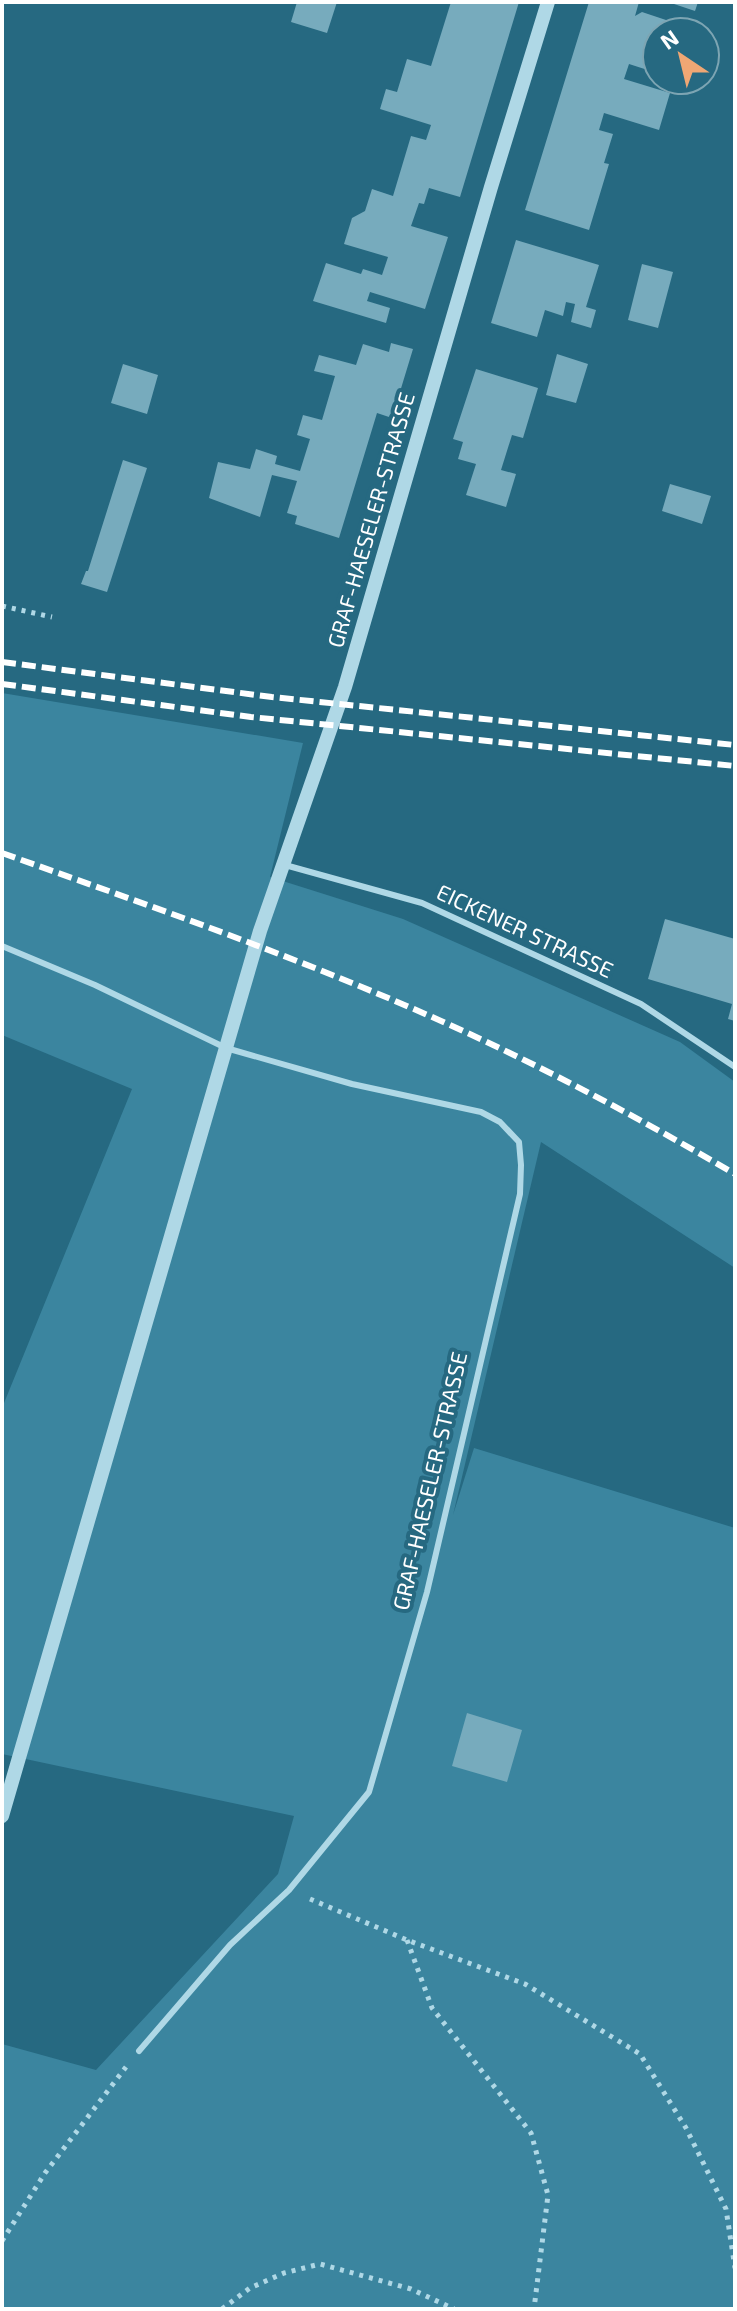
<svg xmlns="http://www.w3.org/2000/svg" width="737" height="2311" font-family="'Exo 2',sans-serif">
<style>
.green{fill:#3b859f}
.building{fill:#77abbd}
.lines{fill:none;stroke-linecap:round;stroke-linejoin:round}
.path{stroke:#afd8e6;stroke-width:5;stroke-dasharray:4 6;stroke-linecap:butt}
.service{stroke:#afd8e6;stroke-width:6}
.tertiary{stroke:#afd8e6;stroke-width:14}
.rail{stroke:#fff;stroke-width:6;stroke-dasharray:14 6;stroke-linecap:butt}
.labels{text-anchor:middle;stroke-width:8;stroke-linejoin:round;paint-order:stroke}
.street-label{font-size:22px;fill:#fff;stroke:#266981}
</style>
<rect width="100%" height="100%" fill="#266981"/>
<path class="green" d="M 2,693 L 303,743 L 270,877 L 403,919 L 680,1042 L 735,1082 L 735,1268 L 541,1142 L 453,1515 L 474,1448 L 735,1528 L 735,2309 L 2,2309 L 2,2044 L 96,2070 L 278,1874 L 294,1816 L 2,1754 L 2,1408 L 132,1089 L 2,1035 Z"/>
<path class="building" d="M 297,2 L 337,2 L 327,33 L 291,22 Z
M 451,2 L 519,2 L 460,197 L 429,188 L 424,204 L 419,203 L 411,226 L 448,237 L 425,309 L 370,292 L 367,301 L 390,308 L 386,323 L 313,301 L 326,263 L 361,274 L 363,269 L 382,275 L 388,257 L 344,244 L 352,218 L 365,211 L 372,189 L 393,196 L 411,136 L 426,140 L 431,125 L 380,109 L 386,89 L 397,92 L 407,59 L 431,66 Z
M 589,2 L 639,2 L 635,16 L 642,12 L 687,27 L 685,32 L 657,32 L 657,73 L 629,64 L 624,79 L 670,93 L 659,130 L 604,113 L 599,130 L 613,134 L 604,163 L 609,164 L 589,230 L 525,210 Z
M 668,2 L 698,2 L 695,11 Z
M 516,240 L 599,265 L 586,307 L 596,310 L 591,328 L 571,322 L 575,304 L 566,302 L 563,316 L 545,310 L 537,337 L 491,323 Z
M 642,264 L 673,272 L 658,328 L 628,320 Z
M 391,343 L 413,349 L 392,418 L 377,413 L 339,538 L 295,524 L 297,516 L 287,513 L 297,481 L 272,475 L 260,517 L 209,498 L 218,462 L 250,469 L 256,449 L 277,456 L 275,464 L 300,471 L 310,439 L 297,435 L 303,415 L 322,420 L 335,376 L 314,371 L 319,355 L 356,365 L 363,344 L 389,352 Z
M 557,354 L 588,364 L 576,403 L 546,395 Z
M 123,364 L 158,375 L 147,414 L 111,403 Z
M 476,369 L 538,388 L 523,438 L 512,435 L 501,470 L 516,474 L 506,507 L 466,495 L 476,464 L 458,459 L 463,442 L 453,439 Z
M 123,460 L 147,468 L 107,592 L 81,584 L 86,571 L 88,571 Z
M 670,484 L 711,496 L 702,524 L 662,511 Z
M 665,919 L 735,939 L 735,1021 L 728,1019 L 732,1004 L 648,979 Z
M 467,1713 L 522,1730 L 507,1782 L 452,1766 Z"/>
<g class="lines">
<path class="path" d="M 2,606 L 52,617
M 310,1899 L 407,1940 L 525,1984 L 640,2054 L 686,2128 L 726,2209 L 735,2268
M 407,1940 L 432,2008 L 531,2133 L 548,2195 L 534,2309
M 2,2241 L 45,2173 L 126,2067
M 222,2309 L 250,2288 L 284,2273 L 320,2264 L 411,2289 L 454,2309"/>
<path class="service" d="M 285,865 L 422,903 L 641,1004 L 735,1067
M 2,946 L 95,985 L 226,1048 L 352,1084 L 481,1112 L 500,1122 L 519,1142 L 521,1165 L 520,1194 L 427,1592 L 369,1792 L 289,1890 L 230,1945 L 139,2051"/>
<path class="tertiary" d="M 2,1816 L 260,931 L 345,687 L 491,187 L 548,2"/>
<path class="rail" d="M 2,662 L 272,697 L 735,745
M 2,684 L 251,717 L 735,766
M 2,853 C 156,908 312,962 461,1030 C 555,1073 646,1122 735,1174"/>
</g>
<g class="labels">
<g class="street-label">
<text transform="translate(371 520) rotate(-74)" y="8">GRAF-HAESELER-STRASSE</text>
<text transform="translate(525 931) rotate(25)" y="8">EICKENER STRASSE</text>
<text transform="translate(430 1481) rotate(-77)" y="8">GRAF-HAESELER-STRASSE</text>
</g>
</g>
<rect width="737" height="2311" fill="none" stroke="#ffffff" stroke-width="8"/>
<g transform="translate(681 56) rotate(325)"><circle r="38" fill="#266981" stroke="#7da5b3" stroke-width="2"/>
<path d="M0-6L14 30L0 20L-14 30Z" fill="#efa774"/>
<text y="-12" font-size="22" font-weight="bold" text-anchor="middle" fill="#ffffff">N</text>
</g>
</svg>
